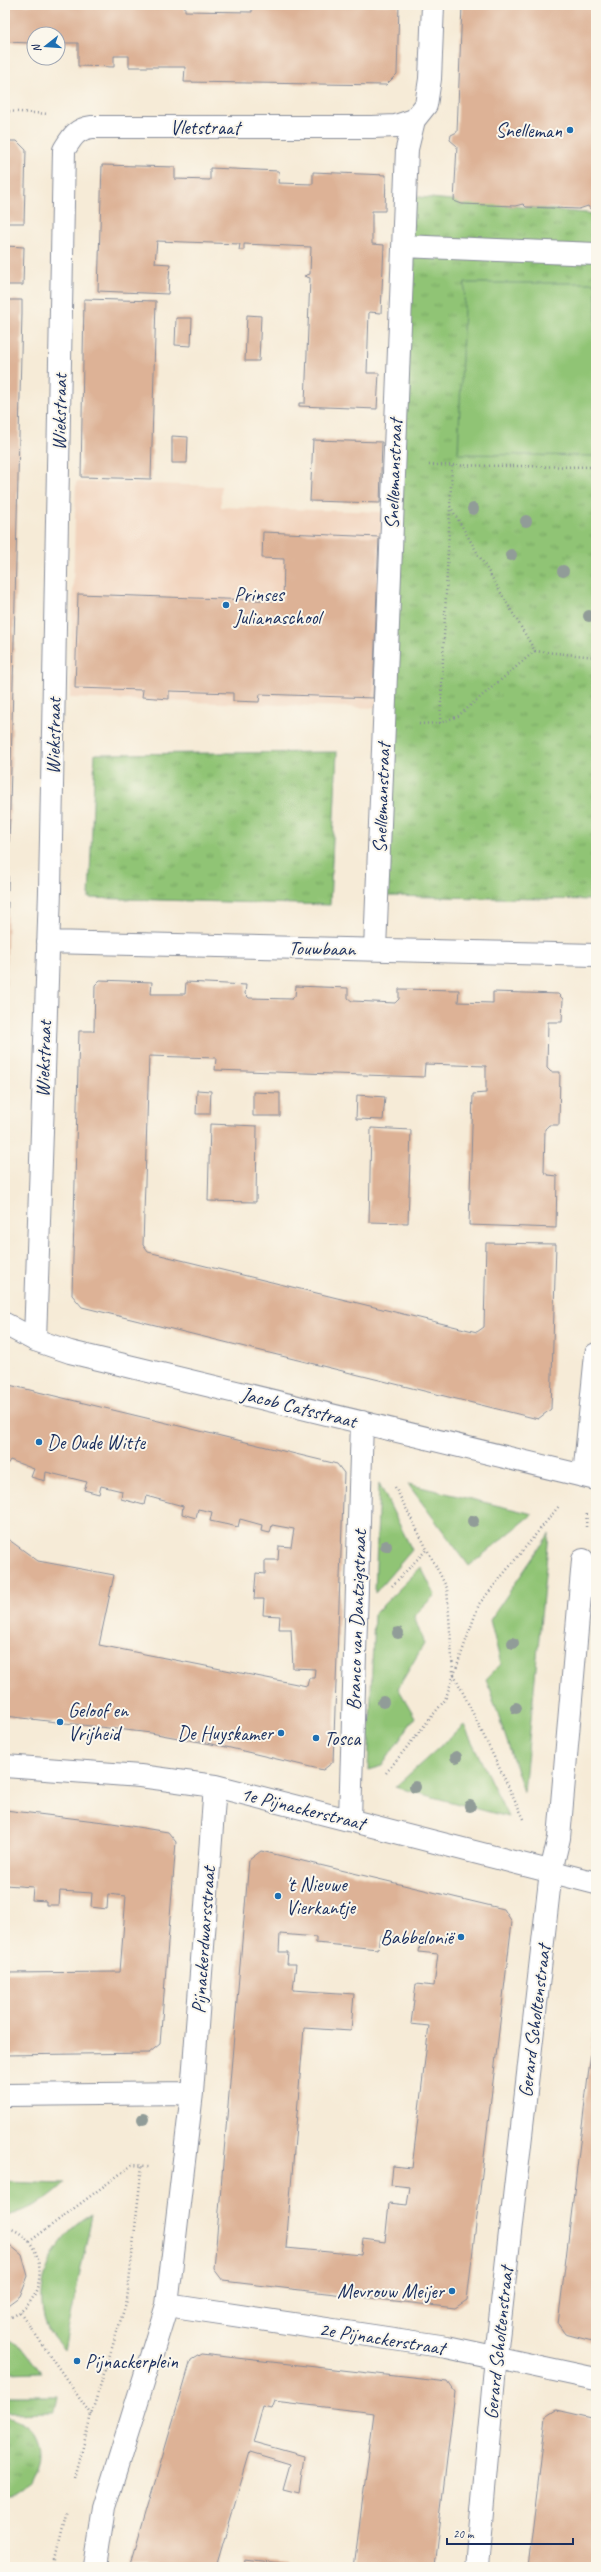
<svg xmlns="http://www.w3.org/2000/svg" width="601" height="2572" font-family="Caveat,sans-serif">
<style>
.built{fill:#f2d4be}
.park{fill:url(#park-tufts);stroke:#567a6a}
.garden{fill:#90c475;stroke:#567a6a}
.building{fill:#ddb296;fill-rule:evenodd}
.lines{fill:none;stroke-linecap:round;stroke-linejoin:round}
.street-casing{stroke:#888d9a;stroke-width:24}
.path{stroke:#888d9a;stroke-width:2.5;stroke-dasharray:1 3;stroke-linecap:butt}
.street{stroke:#fff;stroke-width:22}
.tree{fill:#919c98}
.poi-dot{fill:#1f6fb2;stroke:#fbf7ec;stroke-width:1.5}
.labels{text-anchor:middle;stroke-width:4;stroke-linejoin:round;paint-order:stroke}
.street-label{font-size:20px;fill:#1b2f5e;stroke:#fbf7ec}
.poi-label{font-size:20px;fill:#1b2f5e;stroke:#fbf7ec;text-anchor:start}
</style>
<defs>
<pattern id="park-tufts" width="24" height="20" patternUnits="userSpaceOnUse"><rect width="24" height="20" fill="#90c475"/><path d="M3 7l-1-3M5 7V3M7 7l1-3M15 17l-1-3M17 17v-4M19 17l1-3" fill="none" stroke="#75a063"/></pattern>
</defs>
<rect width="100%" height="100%" fill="#fbf7ec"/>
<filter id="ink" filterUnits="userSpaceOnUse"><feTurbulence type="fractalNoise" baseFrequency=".025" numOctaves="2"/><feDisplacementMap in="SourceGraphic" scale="8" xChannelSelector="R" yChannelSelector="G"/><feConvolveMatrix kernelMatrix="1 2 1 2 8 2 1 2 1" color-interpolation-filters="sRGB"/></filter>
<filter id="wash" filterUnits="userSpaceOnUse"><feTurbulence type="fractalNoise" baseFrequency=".012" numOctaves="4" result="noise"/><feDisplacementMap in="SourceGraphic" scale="16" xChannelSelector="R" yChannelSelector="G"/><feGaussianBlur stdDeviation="0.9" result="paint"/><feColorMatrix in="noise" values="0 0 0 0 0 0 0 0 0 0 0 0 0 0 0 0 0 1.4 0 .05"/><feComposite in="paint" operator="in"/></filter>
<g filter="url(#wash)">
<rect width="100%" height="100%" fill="#f6ebd7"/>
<path class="built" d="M 76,482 L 221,486 L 221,507 L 382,512 L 376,708 L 70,698 Z"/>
<path class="park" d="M 410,196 L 596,214 L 596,878 L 594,900 L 385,896 Z
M 337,752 L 330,905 L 89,898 L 95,754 Z
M 5,2396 L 58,2396 L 55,2412 L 5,2413 Z
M 5,2416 C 16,2420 27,2424 34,2434 C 50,2460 32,2492 5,2497 Z"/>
<path class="garden" d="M 465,283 L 596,283 L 595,456 L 458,454 Z
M 379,1483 L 412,1550 L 375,1593 Z
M 408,1484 L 533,1514 L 469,1566 Z
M 549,1534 L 524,1792 L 486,1679 L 501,1664 L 490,1620 Z
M 421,1567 L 435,1595 L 414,1616 L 424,1644 L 398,1688 L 415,1717 L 382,1766 L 368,1770 L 374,1614 Z
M 464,1725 L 508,1817 L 395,1787 Z
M 5,2182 L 64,2184 C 46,2201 29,2210 5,2217 Z
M 92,2215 L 64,2350 C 60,2345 54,2339 50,2333 C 28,2292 53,2235 92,2215 Z
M 5,2338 L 24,2349 L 42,2372 L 5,2373 Z"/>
<g id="blocks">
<path class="building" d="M 5,5 L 185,5 L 185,11 L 252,12 L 252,5 L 399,5 L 397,74 L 386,85 L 184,82 L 185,67 L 129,67 L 129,56 L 114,56 L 114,67 L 78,66 L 78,43 L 58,43 L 58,34 L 34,34 L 34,42 L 31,43 L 5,42 Z
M 462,5 L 596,5 L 596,209 L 590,209 L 588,206 L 579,209 L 526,207 L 523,204 L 515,206 L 462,204 L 454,201 L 457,146 L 450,140 L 451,135 L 457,132 Z
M 5,141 L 17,141 L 26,150 L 24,223 L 5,223 Z
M 102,165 L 175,167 L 175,179 L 210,180 L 210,168 L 279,171 L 278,183 L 313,184 L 313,172 L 386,175 L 385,211 L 372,211 L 372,244 L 384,245 L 381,313 L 369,312 L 367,373 L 379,373 L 377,409 L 299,406 L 299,403 L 305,403 L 310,278 L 304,276 L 310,274 L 311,247 L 244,244 L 244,250 L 239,250 L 240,244 L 157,241 L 155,263 L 170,264 L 168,294 L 98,291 Z
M 5,246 L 24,247 L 23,285 L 5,285 Z
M 84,299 L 156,301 L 151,479 L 81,477 Z
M 5,300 L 22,300 L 22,313 L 8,890 L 5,890 Z
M 247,315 L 261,316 L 259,361 L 245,361 Z
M 176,318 L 192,318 L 191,346 L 175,345 Z
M 172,436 L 188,437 L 187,463 L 172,463 Z
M 313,440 L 382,442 L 380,503 L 310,501 Z
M 263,532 L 379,537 L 373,698 L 260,694 L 259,702 L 233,701 L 233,693 L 169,691 L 169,699 L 142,697 L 143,690 L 75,688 L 78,594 L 283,601 L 284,559 L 262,558 Z
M 5,902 L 8,902 L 6,991 L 5,991 Z
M 100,980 L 152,982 L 151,994 L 185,994 L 186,982 L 246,985 L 245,994 L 249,998 L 292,999 L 295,996 L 296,986 L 348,988 L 348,998 L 352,1001 L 395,1003 L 399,999 L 399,989 L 459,990 L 458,1002 L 493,1003 L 493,992 L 558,994 L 563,999 L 562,1022 L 548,1022 L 547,1068 L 551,1072 L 560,1072 L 559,1125 L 549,1125 L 545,1129 L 544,1172 L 548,1175 L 557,1176 L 556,1228 L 469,1225 L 473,1094 L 486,1093 L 486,1066 L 425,1064 L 424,1077 L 215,1070 L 216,1058 L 149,1056 L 143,1245 L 148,1252 L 477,1332 L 484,1327 L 486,1243 L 556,1244 L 551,1409 L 538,1419 L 82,1307 L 72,1295 L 79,1031 L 94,1031 L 95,985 Z
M 197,1090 L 211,1091 L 210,1114 L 196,1114 Z
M 253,1092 L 280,1093 L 280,1116 L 253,1116 Z
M 357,1095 L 385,1097 L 383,1120 L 356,1119 Z
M 210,1124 L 257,1126 L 256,1202 L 208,1201 Z
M 371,1128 L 411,1130 L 408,1223 L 369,1222 Z
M 5,1384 L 337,1464 L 344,1473 L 333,1762 L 323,1770 L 222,1746 L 151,1733 L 5,1716 L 5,1537 L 38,1561 L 114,1575 L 99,1645 L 307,1686 L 309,1678 L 314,1678 L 315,1669 L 293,1668 L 291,1629 L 279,1629 L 280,1616 L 263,1615 L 264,1599 L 254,1599 L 256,1573 L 265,1574 L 265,1560 L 278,1560 L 279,1546 L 291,1547 L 294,1529 L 272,1525 L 270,1533 L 261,1531 L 262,1525 L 240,1519 L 238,1527 L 210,1521 L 212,1512 L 198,1509 L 196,1518 L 182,1514 L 183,1506 L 146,1496 L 144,1505 L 121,1499 L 122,1491 L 101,1486 L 99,1494 L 84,1490 L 87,1482 L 46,1472 L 45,1481 L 31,1477 L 34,1469 L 10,1460 L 5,1468 Z
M 5,1810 L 112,1823 L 168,1832 L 176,1842 L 160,2044 L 149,2053 L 5,2055 L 5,1973 L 120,1972 L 126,1896 L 108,1894 L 107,1909 L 91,1907 L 92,1893 L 60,1891 L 59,1905 L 46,1905 L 46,1901 L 32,1900 L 33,1887 L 5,1885 Z
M 261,1851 L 504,1909 L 512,1922 L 467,2300 L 455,2308 L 223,2281 L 214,2269 L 249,1860 ZM 280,1934 L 316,1937 L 316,1943 L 378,1949 L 380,1935 L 421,1938 L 419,1952 L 438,1954 L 434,1986 L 416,1984 L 411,2024 L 429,2026 L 412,2168 L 393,2166 L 391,2185 L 410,2187 L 407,2205 L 389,2203 L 385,2242 L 363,2239 L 361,2255 L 286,2248 L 304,2028 L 351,2031 L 354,1994 L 293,1990 L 296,1964 L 287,1964 L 288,1952 L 279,1952 Z
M 595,2019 L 596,2019 L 596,2342 L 565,2334 L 558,2324 Z
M 5,2241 L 22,2255 L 28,2276 L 20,2296 L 5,2307 Z
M 201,2354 L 448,2382 L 455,2392 L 434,2567 L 354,2567 L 374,2413 L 274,2401 L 271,2409 L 263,2407 L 253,2442 L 304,2456 L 299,2493 L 283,2489 L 290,2464 L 250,2452 L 216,2567 L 130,2567 L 191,2360 Z
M 557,2410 L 596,2419 L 596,2567 L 528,2567 L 546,2417 Z
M 245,2559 L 288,2564 L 288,2567 L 244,2567 Z"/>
</g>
</g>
<g filter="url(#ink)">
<use href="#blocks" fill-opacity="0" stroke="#888d9a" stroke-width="1"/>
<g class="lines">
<defs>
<path id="street" d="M 403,246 L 596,254
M 48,942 L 596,955
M 375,949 L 407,149 L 414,120 L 426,105 L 430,79 L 433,5
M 5,1324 L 35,1340 L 70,1352 L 596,1479
M 35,1340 L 50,891 L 64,150 C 72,137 76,129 92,127 L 372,127 L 396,126 L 414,120
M 584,1476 L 596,1354
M 5,1766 L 140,1776 L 215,1786 L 596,1883
M 350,1819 L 362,1422
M 192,2093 L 215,1786
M 5,2095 L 192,2093 L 167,2305 L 104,2508 L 95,2567
M 167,2305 L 447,2347 L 596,2379
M 477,2567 L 496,2356 L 551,1871 L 559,1838 L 583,1560"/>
</defs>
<use href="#street" class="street-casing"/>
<path class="path" d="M 5,111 L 48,114
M 429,465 L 596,467
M 535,651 L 596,657
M 440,723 L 450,507
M 419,724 L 440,723 L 458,716 L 535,651 L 450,506 L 452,466
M 395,1487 L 447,1588 L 453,1672 L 525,1821
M 586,1527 L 587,1511
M 392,1586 L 427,1549
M 386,1773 L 445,1700 L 479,1604 L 559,1506
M 5,2227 C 52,2238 50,2307 5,2319
M 29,2242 L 132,2165 L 149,2166
M 20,2312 L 91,2415
M 75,2479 L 91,2415 L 127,2300 L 142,2165
M 53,2567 L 67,2509"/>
<use href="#street" class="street"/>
</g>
<g class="tree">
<circle cx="473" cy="509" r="6"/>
<circle cx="526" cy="521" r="6"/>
<circle cx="511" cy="555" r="6"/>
<circle cx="563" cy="571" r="6"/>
<circle cx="589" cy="616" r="6"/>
<circle cx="473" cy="1521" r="6"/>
<circle cx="386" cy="1546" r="6"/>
<circle cx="398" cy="1633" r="6"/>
<circle cx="513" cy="1643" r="6"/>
<circle cx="383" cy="1702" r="6"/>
<circle cx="516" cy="1708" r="6"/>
<circle cx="456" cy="1757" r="6"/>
<circle cx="415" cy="1787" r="6"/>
<circle cx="470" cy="1806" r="6"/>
<circle cx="143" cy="2119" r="6"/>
</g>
</g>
<g class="poi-dot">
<circle cx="570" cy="130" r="4"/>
<circle cx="226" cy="605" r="4"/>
<circle cx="39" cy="1442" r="4"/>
<circle cx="60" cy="1722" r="4"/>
<circle cx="281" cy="1733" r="4"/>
<circle cx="316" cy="1738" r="4"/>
<circle cx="278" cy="1896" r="4"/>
<circle cx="461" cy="1937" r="4"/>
<circle cx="452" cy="2291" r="4"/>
<circle cx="77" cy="2361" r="4"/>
</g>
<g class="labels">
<g class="street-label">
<text x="205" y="134">Vletstraat</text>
<text transform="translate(59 412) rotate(-89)" y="7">Wiekstraat</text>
<text transform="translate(393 474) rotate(-88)" y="7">Snellemanstraat</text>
<text transform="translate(53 736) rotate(-89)" y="7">Wiekstraat</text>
<text transform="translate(381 798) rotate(-88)" y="7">Snellemanstraat</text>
<text transform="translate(322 948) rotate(1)" y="7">Touwbaan</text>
<text transform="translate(43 1059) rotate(-88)" y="7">Wiekstraat</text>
<text transform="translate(299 1407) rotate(14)" y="7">Jacob Catsstraat</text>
<text transform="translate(356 1620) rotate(-88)" y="7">Branco van Dantzigstraat</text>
<text transform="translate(303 1808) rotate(14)" y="7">1e Pijnackerstraat</text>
<text transform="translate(203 1940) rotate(-86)" y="7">Pijnackerdwarsstraat</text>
<text transform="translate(534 2021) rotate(-83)" y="7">Gerard Scholtenstraat</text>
<text transform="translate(382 2338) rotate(9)" y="7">2e Pijnackerstraat</text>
<text transform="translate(498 2343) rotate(-84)" y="7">Gerard Scholtenstraat</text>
</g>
<g class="poi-label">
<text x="562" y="137" text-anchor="end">Snelleman</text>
<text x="234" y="601">Prinses<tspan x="234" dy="23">Julianaschool</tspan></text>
<text x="47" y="1449">De Oude Witte</text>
<text x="68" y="1717">Geloof en<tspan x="68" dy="23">Vrijheid</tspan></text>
<text x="273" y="1740" text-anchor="end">De Huyskamer</text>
<text x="324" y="1745">Tosca</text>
<text x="286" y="1891">'t Nieuwe<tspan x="286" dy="23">Vierkantje</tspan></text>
<text x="453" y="1944" text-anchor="end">Babbelonië</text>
<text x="444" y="2298" text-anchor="end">Mevrouw Meijer</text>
<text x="85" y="2368">Pijnackerplein</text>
</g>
</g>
<rect width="601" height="2572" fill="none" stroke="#fbf7ec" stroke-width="20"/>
<g transform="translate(46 46) rotate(253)"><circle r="19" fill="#fbf7ec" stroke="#a1a7b3"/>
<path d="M0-3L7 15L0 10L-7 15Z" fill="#1f6fb2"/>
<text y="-6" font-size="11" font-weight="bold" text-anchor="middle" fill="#1b2f5e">N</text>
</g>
<path d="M447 2538v6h126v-6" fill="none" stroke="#1b2f5e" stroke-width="2"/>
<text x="453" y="2538" font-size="12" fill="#1b2f5e" stroke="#fbf7ec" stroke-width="3" paint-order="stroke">20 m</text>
</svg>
